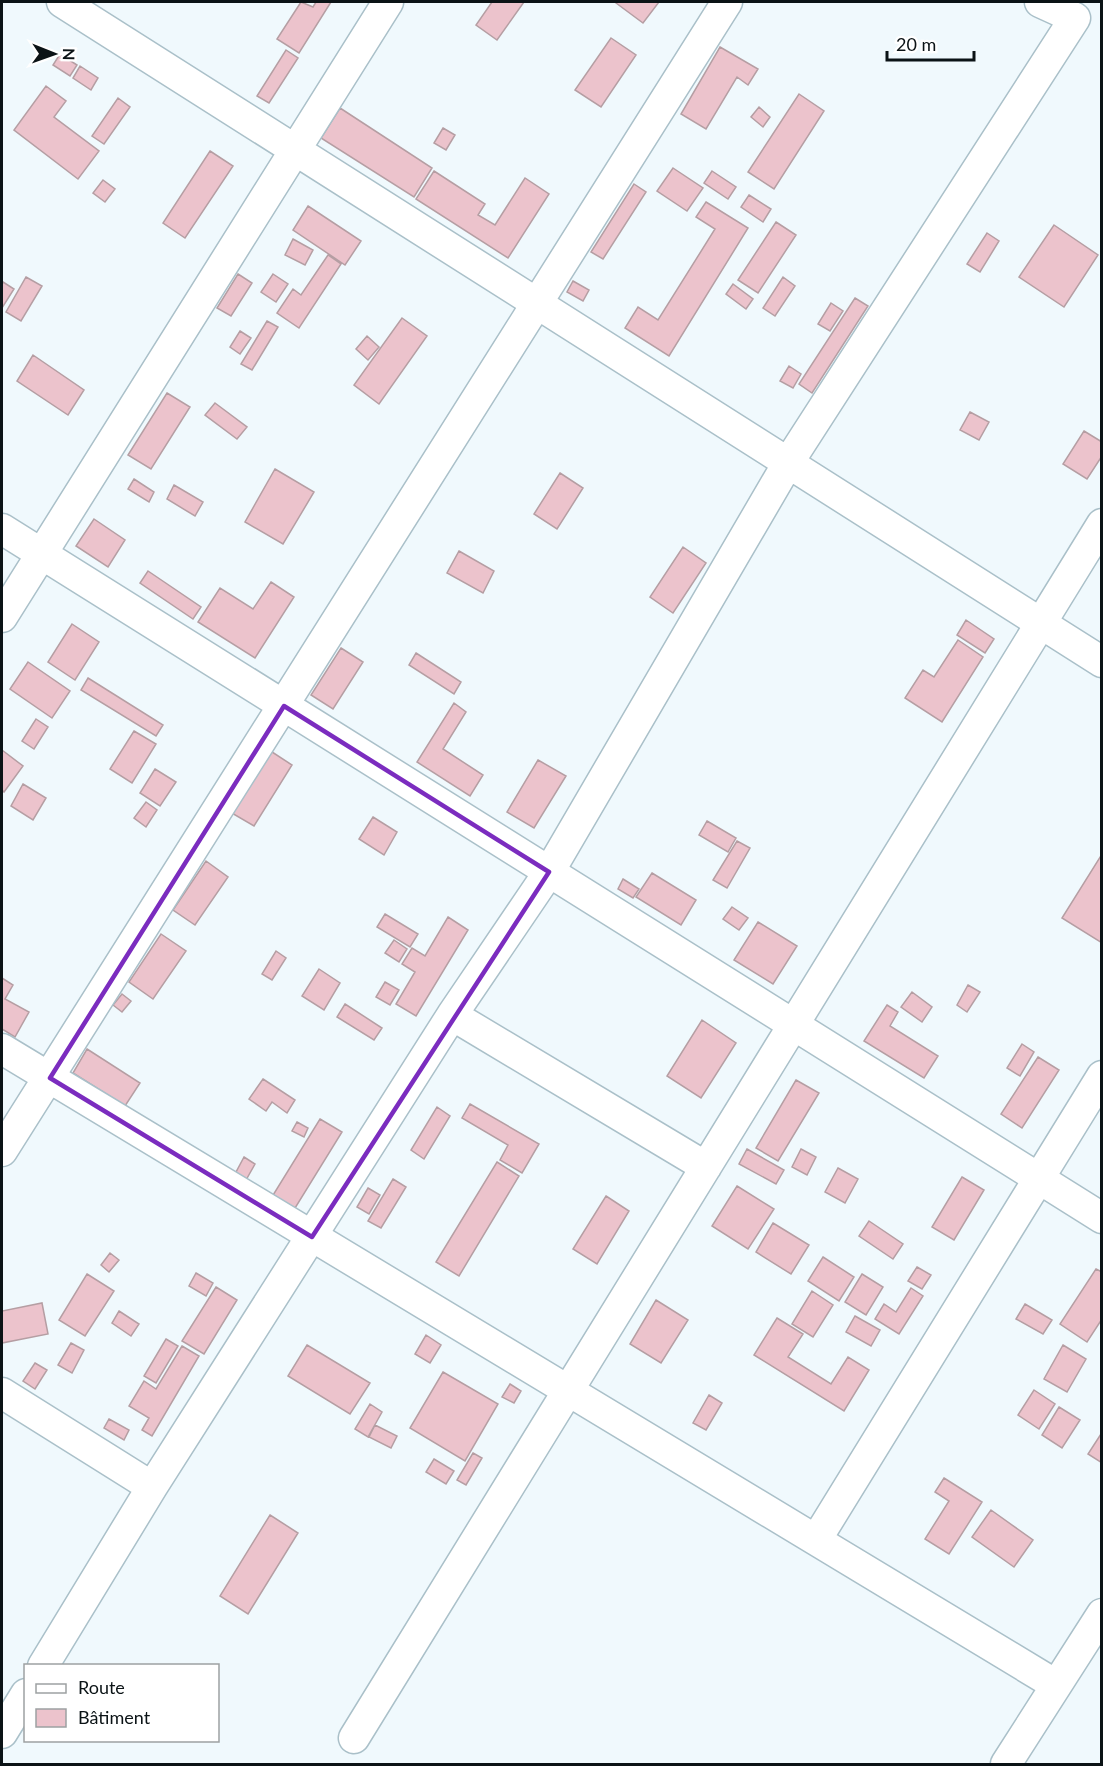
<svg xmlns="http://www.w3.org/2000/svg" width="1103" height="1766" font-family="Lato,sans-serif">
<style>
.building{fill:#ecc3cc;stroke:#b59ea3;stroke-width:1.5}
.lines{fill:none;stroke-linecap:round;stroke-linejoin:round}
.minor-casing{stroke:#aac0c9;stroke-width:33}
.minor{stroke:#fff;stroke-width:30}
.marked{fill:none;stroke:#7b2cbf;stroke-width:4.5;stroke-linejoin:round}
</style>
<rect width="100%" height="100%" fill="#f0f9fd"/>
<path class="building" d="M 301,2 L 313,7 L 316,2 L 331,2 L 299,53 L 277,39 Z
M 492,2 L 524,2 L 497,40 L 476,25 Z
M 617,2 L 659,2 L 643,23 L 616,3 Z
M 611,38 L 636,55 L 601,107 L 575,90 Z
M 720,47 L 758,69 L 748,85 L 737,77 L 706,129 L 681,114 Z
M 286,50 L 298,58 L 269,103 L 257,96 Z
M 60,54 L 77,65 L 70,76 L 53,65 Z
M 80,66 L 98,78 L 91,90 L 73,78 Z
M 46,86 L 66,101 L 54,117 L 99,151 L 78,179 L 14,130 Z
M 799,94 L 824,111 L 774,189 L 748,172 Z
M 118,98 L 130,107 L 104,144 L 92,136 Z
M 759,107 L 770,117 L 763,127 L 751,117 Z
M 340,108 L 432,168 L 414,197 L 321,138 Z
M 443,128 L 455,135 L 446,150 L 434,143 Z
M 210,151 L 233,166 L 185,238 L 163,223 Z
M 673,168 L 703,188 L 687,211 L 657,191 Z
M 434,171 L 485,204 L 478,215 L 495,225 L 525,178 L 549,194 L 508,258 L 416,199 Z
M 712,171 L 736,187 L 728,199 L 704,183 Z
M 103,180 L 115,189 L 105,202 L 93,193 Z
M 634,184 L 646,192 L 603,259 L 591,252 Z
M 749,195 L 771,209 L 763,222 L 741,207 Z
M 706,202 L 748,228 L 669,356 L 625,328 L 638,307 L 658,320 L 715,229 L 696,217 Z
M 308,206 L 361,241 L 345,265 L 293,230 Z
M 776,222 L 796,235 L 758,293 L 738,280 Z
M 1054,225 L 1098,255 L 1064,307 L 1019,277 Z
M 987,233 L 999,241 L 980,272 L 967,264 Z
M 293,239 L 313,250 L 305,265 L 285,255 Z
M 328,255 L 341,264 L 299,328 L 277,313 L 293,289 L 301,295 Z
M 238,274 L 252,283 L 231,316 L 217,308 Z
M 273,274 L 288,284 L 276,302 L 261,292 Z
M 26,277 L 42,286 L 21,321 L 6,312 Z
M 783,277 L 795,286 L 775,316 L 763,308 Z
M 573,281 L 589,290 L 583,301 L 567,292 Z
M 3,282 L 14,289 L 2,308 L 2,285 Z
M 733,284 L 753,299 L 746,309 L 726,294 Z
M 855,298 L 868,306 L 812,393 L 799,384 Z
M 831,303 L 843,311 L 830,331 L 818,324 Z
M 402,318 L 427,336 L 379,404 L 354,385 Z
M 267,321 L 278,327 L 252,370 L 241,364 Z
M 240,331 L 251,338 L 240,354 L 230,347 Z
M 367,336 L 379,347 L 368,360 L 356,349 Z
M 33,355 L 84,390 L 68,415 L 17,381 Z
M 789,366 L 801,374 L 793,388 L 780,381 Z
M 167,393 L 190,407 L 151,469 L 128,455 Z
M 215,403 L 247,427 L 237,439 L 205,415 Z
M 970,412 L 989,422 L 979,440 L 960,430 Z
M 1084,431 L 1102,442 L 1102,456 L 1087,479 L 1063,464 Z
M 275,469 L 314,492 L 283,544 L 245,522 Z
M 560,473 L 583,488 L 557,529 L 534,514 Z
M 134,479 L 154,492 L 149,502 L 128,489 Z
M 174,485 L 203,502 L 195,516 L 167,499 Z
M 94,519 L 125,540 L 108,567 L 76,546 Z
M 683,547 L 706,563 L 673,613 L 650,597 Z
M 459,551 L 494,571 L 483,593 L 447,573 Z
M 148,571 L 201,607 L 193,619 L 140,583 Z
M 271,582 L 294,597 L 255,658 L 198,622 L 220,588 L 253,609 Z
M 966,620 L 994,639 L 985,653 L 957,635 Z
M 72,624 L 99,642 L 75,680 L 48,662 Z
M 958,640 L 983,657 L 942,722 L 905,698 L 923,670 L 934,677 Z
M 341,648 L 363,662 L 333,709 L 311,695 Z
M 416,653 L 461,682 L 454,694 L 409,665 Z
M 28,662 L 70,691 L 52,718 L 10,689 Z
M 88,678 L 163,725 L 156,736 L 81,690 Z
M 454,703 L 466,712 L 443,749 L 483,775 L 470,796 L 417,762 Z
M 36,719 L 48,727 L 34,749 L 22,741 Z
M 134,731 L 156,744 L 132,783 L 110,769 Z
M 2,750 L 23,766 L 4,792 L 2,790 Z
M 269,750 L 292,765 L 254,826 L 230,812 Z
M 538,760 L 566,776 L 534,828 L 507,812 Z
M 155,769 L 176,782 L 160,806 L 140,793 Z
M 23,784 L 46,798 L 33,820 L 11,806 Z
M 146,802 L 157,810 L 146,827 L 134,818 Z
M 373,817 L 397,832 L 384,855 L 359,839 Z
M 707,821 L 736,838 L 728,852 L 699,835 Z
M 737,841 L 750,848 L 727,888 L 713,880 Z
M 1102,854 L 1102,943 L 1062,918 Z
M 206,861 L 228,877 L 195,925 L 173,910 Z
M 652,873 L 696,900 L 681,925 L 636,897 Z
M 623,879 L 639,889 L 633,898 L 618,889 Z
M 732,907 L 748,918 L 739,930 L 723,919 Z
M 385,914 L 418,934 L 410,947 L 377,927 Z
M 448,917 L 468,930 L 416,1016 L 396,1004 L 415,972 L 402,964 L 412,948 L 425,956 Z
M 758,922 L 797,946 L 773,984 L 734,960 Z
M 161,934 L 186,951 L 153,999 L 129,982 Z
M 394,940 L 407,949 L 399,962 L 385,953 Z
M 276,951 L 286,958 L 272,980 L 262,974 Z
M 319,969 L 340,983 L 324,1010 L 302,996 Z
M 2,978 L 13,985 L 5,999 L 29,1012 L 15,1037 L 2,1029 Z
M 385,982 L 399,990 L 390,1005 L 376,997 Z
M 968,985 L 980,992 L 967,1012 L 957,1005 Z
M 912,992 L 932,1007 L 922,1022 L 901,1007 Z
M 122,994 L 131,1001 L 122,1012 L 113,1005 Z
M 345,1004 L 382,1028 L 374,1040 L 337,1017 Z
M 887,1005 L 898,1012 L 890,1026 L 938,1056 L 924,1078 L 864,1041 Z
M 702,1020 L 736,1043 L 701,1098 L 667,1076 Z
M 1022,1044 L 1034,1052 L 1020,1076 L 1007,1068 Z
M 87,1049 L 140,1083 L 125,1106 L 73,1073 Z
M 1038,1057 L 1059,1070 L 1022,1128 L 1001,1114 Z
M 263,1079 L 295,1100 L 287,1113 L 272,1102 L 266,1111 L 249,1099 Z
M 796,1080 L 819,1093 L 778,1161 L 756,1148 Z
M 470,1104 L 539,1144 L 522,1173 L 500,1160 L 508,1145 L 462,1118 Z
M 437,1107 L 450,1116 L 424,1159 L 411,1150 Z
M 320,1119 L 342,1132 L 292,1213 L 270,1200 Z
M 297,1122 L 308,1128 L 304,1137 L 292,1131 Z
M 747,1149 L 784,1170 L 776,1184 L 739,1164 Z
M 801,1149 L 816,1157 L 807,1175 L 792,1167 Z
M 244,1157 L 255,1164 L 246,1180 L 235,1174 Z
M 497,1162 L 519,1176 L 459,1276 L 436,1262 Z
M 838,1168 L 858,1179 L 845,1203 L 825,1192 Z
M 962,1177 L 984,1190 L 954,1240 L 932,1227 Z
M 393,1179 L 406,1187 L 381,1228 L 368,1221 Z
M 737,1186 L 774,1209 L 748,1249 L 712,1226 Z
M 368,1188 L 380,1195 L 369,1214 L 357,1207 Z
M 606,1196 L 629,1211 L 597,1264 L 573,1249 Z
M 869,1221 L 903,1244 L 893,1259 L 859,1236 Z
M 773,1223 L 809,1245 L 791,1274 L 756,1252 Z
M 110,1253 L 119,1260 L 109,1272 L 101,1265 Z
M 823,1257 L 854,1277 L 839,1301 L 808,1281 Z
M 917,1267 L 931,1275 L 922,1289 L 908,1281 Z
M 1096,1269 L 1102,1272 L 1102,1319 L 1087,1342 L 1060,1324 Z
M 196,1273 L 213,1283 L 206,1296 L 189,1286 Z
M 87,1274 L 114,1291 L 85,1336 L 59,1320 Z
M 862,1274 L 883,1287 L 866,1315 L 845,1302 Z
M 216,1287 L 237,1300 L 204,1354 L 182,1341 Z
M 911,1288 L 923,1296 L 899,1334 L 875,1319 L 884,1304 L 896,1312 Z
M 812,1291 L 833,1305 L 813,1337 L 792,1324 Z
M 656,1300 L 688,1320 L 661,1363 L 630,1344 Z
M 42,1303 L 48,1334 L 2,1343 L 2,1311 Z
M 1025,1304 L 1052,1320 L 1043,1334 L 1016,1319 Z
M 119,1311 L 139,1324 L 131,1336 L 112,1323 Z
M 855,1316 L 880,1330 L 871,1346 L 846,1332 Z
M 777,1318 L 803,1334 L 788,1357 L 831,1384 L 848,1357 L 869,1370 L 844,1411 L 754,1355 Z
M 426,1335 L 441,1345 L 430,1363 L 415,1354 Z
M 166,1339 L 178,1346 L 156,1383 L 144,1376 Z
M 71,1343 L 84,1350 L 72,1373 L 58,1365 Z
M 307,1345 L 370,1383 L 350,1414 L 288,1376 Z
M 1063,1345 L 1086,1359 L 1067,1392 L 1044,1379 Z
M 182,1346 L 199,1356 L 152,1436 L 142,1430 L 149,1418 L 129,1406 L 144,1381 L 156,1389 Z
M 35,1363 L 47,1370 L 35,1389 L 23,1381 Z
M 443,1372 L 498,1404 L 465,1461 L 410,1428 Z
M 510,1384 L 521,1391 L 514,1403 L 502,1397 Z
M 1034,1390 L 1055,1404 L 1039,1429 L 1018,1415 Z
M 709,1395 L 722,1403 L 706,1430 L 693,1423 Z
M 370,1404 L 382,1412 L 368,1437 L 355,1429 Z
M 1059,1407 L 1080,1420 L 1062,1448 L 1042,1435 Z
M 109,1419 L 129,1430 L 124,1440 L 104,1428 Z
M 375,1425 L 397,1436 L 391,1448 L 369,1437 Z
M 1101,1434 L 1102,1435 L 1102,1463 L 1088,1454 Z
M 473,1453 L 482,1458 L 466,1485 L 457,1480 Z
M 434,1459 L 454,1471 L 446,1484 L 426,1472 Z
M 944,1478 L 982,1502 L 949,1554 L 925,1539 L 949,1501 L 935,1492 Z
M 991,1510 L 1033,1540 L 1014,1567 L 972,1537 Z
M 270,1515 L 298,1533 L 248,1614 L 220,1596 Z"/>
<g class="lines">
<defs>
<path id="minor" d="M 62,2 L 1102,662
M 2,529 L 1102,1218
M 2,617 L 388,2
M 452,1015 L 706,1167
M 2,1049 L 1056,1685
M 2,1151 L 727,2
M 2,1393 L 152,1487
M 816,1540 L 1102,1076
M 43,1666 L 152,1487 L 452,1015 L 549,872 L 788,463 L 1075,18 L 1040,2
M 2,1733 L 26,1694
M 354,1738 L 1102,524
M 1006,1764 L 1102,1614"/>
</defs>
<use href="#minor" class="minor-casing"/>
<use href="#minor" class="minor"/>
</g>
<path class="marked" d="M 284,706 L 549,872 L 312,1237 L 50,1078 Z"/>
<rect width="1103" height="1766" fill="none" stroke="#0b1316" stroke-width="6"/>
<rect x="24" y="1664" width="195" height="78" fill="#ffffff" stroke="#9da1a2" stroke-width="1.5"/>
<rect x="36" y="1684" width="30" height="9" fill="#ffffff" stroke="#9da1a2" stroke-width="1.5"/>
<text x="78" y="1694" font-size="18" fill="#0b1316">Route</text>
<rect x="36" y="1709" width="30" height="18" fill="#ecc3cc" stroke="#9da1a2" stroke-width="1.5"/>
<text x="78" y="1724" font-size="18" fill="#0b1316">Bâtiment</text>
<g transform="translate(54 54) rotate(91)" stroke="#ffffff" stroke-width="4.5" paint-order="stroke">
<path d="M0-4.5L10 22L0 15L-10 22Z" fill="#0b1316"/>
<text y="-9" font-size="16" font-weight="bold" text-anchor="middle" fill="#0b1316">N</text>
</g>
<path d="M887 51v9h87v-9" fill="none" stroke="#0b1316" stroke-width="3"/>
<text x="896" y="51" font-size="18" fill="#0b1316" stroke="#ffffff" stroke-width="4.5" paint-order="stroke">20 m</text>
</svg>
